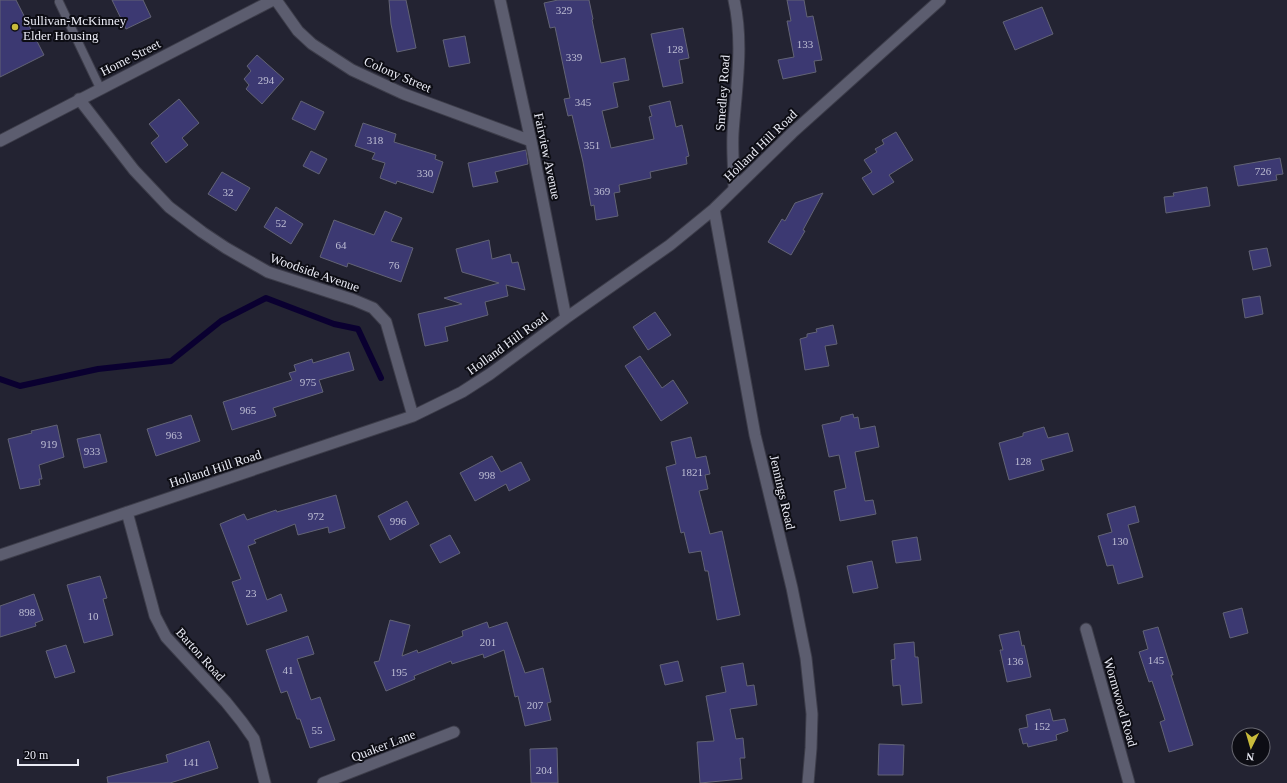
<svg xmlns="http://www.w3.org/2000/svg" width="1287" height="783" font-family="'Times New Roman',serif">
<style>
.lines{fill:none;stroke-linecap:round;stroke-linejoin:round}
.stream{stroke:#0a0030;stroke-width:6}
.building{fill:#3c3972;stroke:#626375}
.service-casing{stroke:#3d3d4a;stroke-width:10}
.minor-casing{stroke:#3d3d4a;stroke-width:13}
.service{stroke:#5c5d6f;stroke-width:8}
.minor{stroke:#5c5d6f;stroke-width:11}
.poi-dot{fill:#c9bb3b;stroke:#0d0d14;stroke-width:1.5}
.labels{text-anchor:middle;stroke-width:4;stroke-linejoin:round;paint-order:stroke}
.number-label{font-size:11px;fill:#bebed4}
.poi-label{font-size:13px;fill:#e9eaf4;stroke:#0d0d14;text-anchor:start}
.street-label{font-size:13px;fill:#e9eaf4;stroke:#0d0d14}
</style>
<rect width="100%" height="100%" fill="#232332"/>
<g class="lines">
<path class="stream" d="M 0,379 L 20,386 L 98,369 L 171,361 L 221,321 L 266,298 L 334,324 L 358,329 L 381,378"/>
</g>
<path class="building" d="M 0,0 L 16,0 L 44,55 L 0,77 Z
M 112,0 L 143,0 L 151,17 L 126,29 Z
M 389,0 L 406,0 L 416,48 L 397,52 L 391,24 Z
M 558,0 L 589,0 L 593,19 L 592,20 L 601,63 L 625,58 L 629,80 L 613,83 L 618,107 L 602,111 L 611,148 L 654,139 L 649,117 L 652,116 L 649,106 L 670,101 L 676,127 L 682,125 L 689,156 L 686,157 L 687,164 L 650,172 L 651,178 L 619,185 L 620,192 L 614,193 L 618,216 L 596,220 L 594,205 L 591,206 L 583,162 L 572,115 L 568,116 L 564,99 L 570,98 L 555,27 L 550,28 L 544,3 Z
M 787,0 L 804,0 L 807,17 L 813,16 L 822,60 L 814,61 L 816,72 L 783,79 L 778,60 L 794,57 L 787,21 L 791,21 Z
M 1042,7 L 1053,34 L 1015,50 L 1003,22 Z
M 683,28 L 689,58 L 679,60 L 683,83 L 663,87 L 651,34 Z
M 465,36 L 470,63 L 449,67 L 443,40 Z
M 257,55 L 284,79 L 262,104 L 246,89 L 249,85 L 244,79 L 251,71 L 247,66 Z
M 179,99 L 199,123 L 182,138 L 188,145 L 166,163 L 151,143 L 159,136 L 149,124 Z
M 301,101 L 324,112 L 315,130 L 292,119 Z
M 363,123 L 396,134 L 394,142 L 436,155 L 435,159 L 443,162 L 433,193 L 397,181 L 396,184 L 380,178 L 385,163 L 372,159 L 375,153 L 355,146 Z
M 896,132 L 913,160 L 889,175 L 894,182 L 873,195 L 862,178 L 872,172 L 864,160 L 877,152 L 875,149 L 884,144 L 882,140 Z
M 526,150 L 528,164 L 495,172 L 498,182 L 473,187 L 468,163 Z
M 311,151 L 327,159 L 319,174 L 303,166 Z
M 1280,158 L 1283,174 L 1276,175 L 1277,180 L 1238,186 L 1234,166 Z
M 222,172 L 250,188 L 236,211 L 208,194 Z
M 1207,187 L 1210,206 L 1166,213 L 1164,197 L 1174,196 L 1173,193 Z
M 823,193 L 803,230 L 805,231 L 791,255 L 768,242 L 782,219 L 785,221 L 795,203 Z
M 276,207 L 303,224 L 291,244 L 264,227 Z
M 385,211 L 402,218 L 391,241 L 413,248 L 401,282 L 348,263 L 347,267 L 320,257 L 334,220 L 374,235 Z
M 489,240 L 492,259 L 510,254 L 512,263 L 518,262 L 525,290 L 506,285 L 508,296 L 485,302 L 488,315 L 445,327 L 448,341 L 425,346 L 418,314 L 462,304 L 444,298 L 499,283 L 462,272 L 456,249 Z
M 1267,248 L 1271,266 L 1253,270 L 1249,251 Z
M 1260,296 L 1263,314 L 1245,318 L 1242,299 Z
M 655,312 L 671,335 L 648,350 L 633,327 Z
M 833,325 L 837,344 L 825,346 L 829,366 L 805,370 L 800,339 L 807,337 L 807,334 L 817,332 L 816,329 Z
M 349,352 L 354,370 L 319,380 L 323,392 L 273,408 L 276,416 L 232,430 L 223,402 L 292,380 L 289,373 L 296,371 L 294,365 L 312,359 L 313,363 Z
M 640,356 L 662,388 L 673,380 L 688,403 L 661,421 L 625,366 Z
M 853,414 L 854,418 L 858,417 L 860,429 L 875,426 L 879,447 L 855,452 L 865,501 L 873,500 L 876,514 L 840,521 L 834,491 L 846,488 L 839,455 L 829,457 L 822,425 L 840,421 L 841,417 Z
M 191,415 L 200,441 L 156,456 L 147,429 Z
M 57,425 L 64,457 L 39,465 L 42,479 L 39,479 L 40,485 L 20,489 L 8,439 L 32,433 L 31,431 Z
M 1044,427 L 1048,438 L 1068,433 L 1073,451 L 1041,460 L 1044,470 L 1009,480 L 999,443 L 1023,436 L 1023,433 Z
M 100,434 L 107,462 L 84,468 L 77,439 Z
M 691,437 L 696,458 L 706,456 L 710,474 L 705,475 L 708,489 L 699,491 L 710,534 L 722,531 L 740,615 L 717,620 L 708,571 L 705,571 L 701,551 L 689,553 L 684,532 L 681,533 L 666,467 L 676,464 L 671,442 Z
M 492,456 L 501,472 L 521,462 L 530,480 L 509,491 L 506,484 L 475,501 L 460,473 Z
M 336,495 L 345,528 L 329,533 L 328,527 L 298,535 L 295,524 L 254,540 L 256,543 L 248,546 L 267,600 L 281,594 L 287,611 L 247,625 L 232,582 L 241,579 L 220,524 L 244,514 L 247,520 L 276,510 L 277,512 Z
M 407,501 L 419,524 L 390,540 L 378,516 Z
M 1135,506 L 1139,522 L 1128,525 L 1143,577 L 1118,584 L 1113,565 L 1107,566 L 1098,536 L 1112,532 L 1107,514 Z
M 450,535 L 460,553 L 440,563 L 430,545 Z
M 917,537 L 921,560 L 896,563 L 892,541 Z
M 872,561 L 878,588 L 853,593 L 847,566 Z
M 100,576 L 107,598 L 103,599 L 113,635 L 84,643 L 67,585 Z
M 34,594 L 43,620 L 35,623 L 36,626 L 0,637 L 0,606 Z
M 1242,608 L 1248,633 L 1230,638 L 1223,613 Z
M 390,620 L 410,625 L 402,656 L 417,650 L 418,653 L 463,636 L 462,631 L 487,622 L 489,628 L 507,622 L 525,673 L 543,668 L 551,702 L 547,703 L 551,720 L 525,726 L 518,696 L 515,697 L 504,650 L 484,658 L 483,654 L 452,664 L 451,661 L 414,676 L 415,679 L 386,691 L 374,662 L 379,661 Z
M 1158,627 L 1173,675 L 1171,675 L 1193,745 L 1169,752 L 1160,722 L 1165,720 L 1152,681 L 1149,682 L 1139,652 L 1148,649 L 1143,631 Z
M 1019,631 L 1022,646 L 1024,645 L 1031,677 L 1007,682 L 1000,650 L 1003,650 L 999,635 Z
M 308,636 L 314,654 L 297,659 L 311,700 L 320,697 L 335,740 L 310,748 L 300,719 L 297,719 L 287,691 L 281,693 L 266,650 Z
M 914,642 L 915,657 L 918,657 L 922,703 L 902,705 L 900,685 L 893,686 L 891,660 L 895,659 L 894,644 Z
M 66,645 L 75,672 L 55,678 L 46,651 Z
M 678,661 L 683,681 L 665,685 L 660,665 Z
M 743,663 L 747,686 L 754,685 L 757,705 L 730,709 L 736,739 L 743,738 L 745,758 L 740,758 L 742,779 L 700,783 L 697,742 L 714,741 L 706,696 L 726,692 L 721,667 Z
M 1050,709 L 1053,721 L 1065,719 L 1068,731 L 1056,735 L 1057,740 L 1028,747 L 1027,743 L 1023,744 L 1019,729 L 1028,727 L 1026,715 Z
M 209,741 L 218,768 L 170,783 L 108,783 L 107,777 L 168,762 L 166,755 Z
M 879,744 L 904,745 L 903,775 L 878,775 Z
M 557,748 L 558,783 L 531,783 L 530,749 Z"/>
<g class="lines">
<defs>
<path id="service" d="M 59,2 L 100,88"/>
<path id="minor" d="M 276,0 L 298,31 L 312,44 L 352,70 L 404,94 L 531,141
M 500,0 L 531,141 L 566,318
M 734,0 C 744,44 736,89 733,133 C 732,151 734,170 734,188
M 79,99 L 134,170 L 169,207 L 202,232 L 226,248 L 268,272 L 354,300 L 373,308 L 386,322 L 413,416
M 0,141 L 273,0
M 714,209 L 755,435 L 792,588 L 806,658 L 812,714 L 811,748 L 808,783
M 127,512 L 155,616 L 166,637 L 226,702 L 242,722 L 254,739 L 265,783
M 0,555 L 413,416 L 462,392 L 490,374 L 566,318 L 670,245 L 714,209 L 792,133 L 940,0
M 1086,629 L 1129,783
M 323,783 L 454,732"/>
</defs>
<use href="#service" class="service-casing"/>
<use href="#minor" class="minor-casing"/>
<use href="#service" class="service"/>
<use href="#minor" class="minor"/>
</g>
<circle class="poi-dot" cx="15" cy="27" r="4"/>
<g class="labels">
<g class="number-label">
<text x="564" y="14">329</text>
<text x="805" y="48">133</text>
<text x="675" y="53">128</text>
<text x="574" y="61">339</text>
<text x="266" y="84">294</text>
<text x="583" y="106">345</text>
<text x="375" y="144">318</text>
<text x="592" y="149">351</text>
<text x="1263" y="175">726</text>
<text x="425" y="177">330</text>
<text x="602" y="195">369</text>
<text x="228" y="196">32</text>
<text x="281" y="227">52</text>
<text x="341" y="249">64</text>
<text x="394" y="269">76</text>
<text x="308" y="386">975</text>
<text x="248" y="414">965</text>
<text x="174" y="439">963</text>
<text x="49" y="448">919</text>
<text x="92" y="455">933</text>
<text x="1023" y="465">128</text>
<text x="692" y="476">1821</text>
<text x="487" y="479">998</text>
<text x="316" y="520">972</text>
<text x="398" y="525">996</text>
<text x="1120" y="545">130</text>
<text x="251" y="597">23</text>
<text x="27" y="616">898</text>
<text x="93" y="620">10</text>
<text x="488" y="646">201</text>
<text x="1156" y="664">145</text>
<text x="1015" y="665">136</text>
<text x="288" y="674">41</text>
<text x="399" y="676">195</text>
<text x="535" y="709">207</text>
<text x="1042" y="730">152</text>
<text x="317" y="734">55</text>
<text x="191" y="766">141</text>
<text x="544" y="774">204</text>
</g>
<g class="poi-label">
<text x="23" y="25">Sullivan-McKinney<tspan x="23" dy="15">Elder Housing</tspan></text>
</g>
<g class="street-label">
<text transform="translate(130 57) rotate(-27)" y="5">Home Street</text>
<text transform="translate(398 74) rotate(23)" y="5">Colony Street</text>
<text transform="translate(722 93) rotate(-86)" y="5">Smedley Road</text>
<text transform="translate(760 145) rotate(-44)" y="5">Holland Hill Road</text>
<text transform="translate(548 156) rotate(78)" y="5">Fairview Avenue</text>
<text transform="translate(315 272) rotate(19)" y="5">Woodside Avenue</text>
<text transform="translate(507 343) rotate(-36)" y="5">Holland Hill Road</text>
<text transform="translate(215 468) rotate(-18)" y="5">Holland Hill Road</text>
<text transform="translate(783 492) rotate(77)" y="5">Jennings Road</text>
<text transform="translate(201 654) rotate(48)" y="5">Barton Road</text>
<text transform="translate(1121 702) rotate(74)" y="5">Wormwood Road</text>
<text transform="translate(383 745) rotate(-21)" y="5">Quaker Lane</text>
</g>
</g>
<g transform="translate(1251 747) rotate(185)"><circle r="19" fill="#0d0d14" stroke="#65656e"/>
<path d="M0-3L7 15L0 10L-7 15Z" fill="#c9bb3b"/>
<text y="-6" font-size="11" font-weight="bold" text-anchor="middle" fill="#e9eaf4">N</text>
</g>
<path d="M18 759v6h60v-6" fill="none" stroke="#e9eaf4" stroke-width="2"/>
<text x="24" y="759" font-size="12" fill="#e9eaf4" stroke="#0d0d14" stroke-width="3" paint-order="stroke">20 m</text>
</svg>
